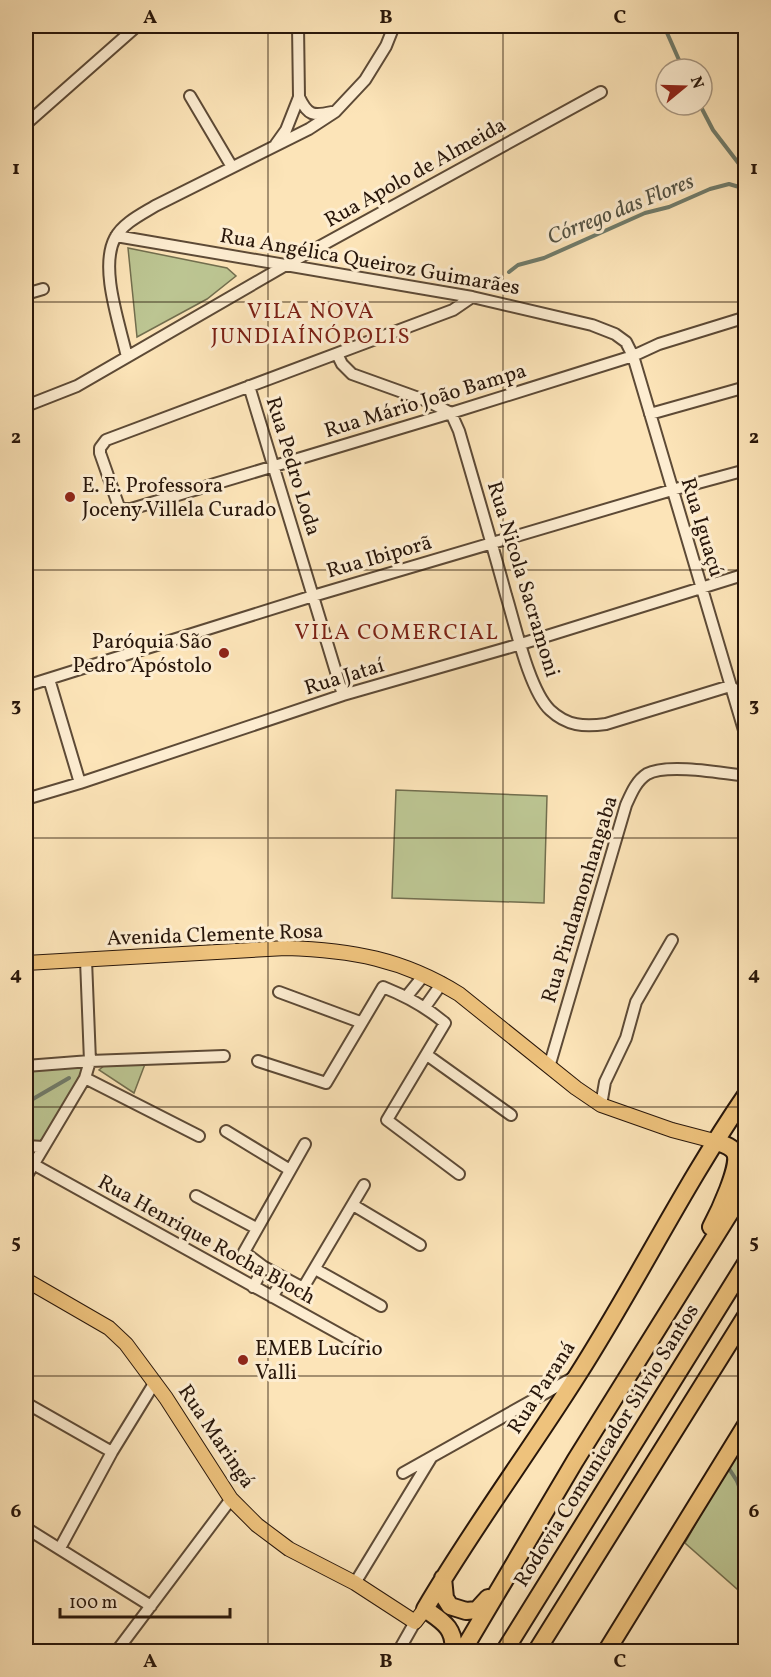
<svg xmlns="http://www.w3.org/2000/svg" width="771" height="1677" font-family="Vollkorn,serif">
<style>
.green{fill:#bcc592;stroke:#726e4e;stroke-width:1.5}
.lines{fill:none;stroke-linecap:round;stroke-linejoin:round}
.stream{stroke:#707b6a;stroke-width:4}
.minor-casing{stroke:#5d4a36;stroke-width:14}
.major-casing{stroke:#28160a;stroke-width:16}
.highway-casing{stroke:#28160a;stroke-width:20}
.minor{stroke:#fdedd1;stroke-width:10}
.major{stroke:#eec27c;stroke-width:14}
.highway{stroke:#eec27c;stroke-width:16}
.grid{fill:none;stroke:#28160a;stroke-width:1.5;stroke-opacity:0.55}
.poi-dot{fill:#8f2418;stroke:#fdedd1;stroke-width:2}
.labels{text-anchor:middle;stroke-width:6;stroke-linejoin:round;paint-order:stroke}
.street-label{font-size:21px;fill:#28160a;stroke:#fdedd1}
.poi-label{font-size:21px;fill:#28160a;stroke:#fdedd1;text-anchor:start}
.water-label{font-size:22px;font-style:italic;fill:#525142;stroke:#fdedd1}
.neighbourhood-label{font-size:22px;letter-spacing:1.5px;fill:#7a1f14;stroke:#fdedd1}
.neatline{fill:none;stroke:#28160a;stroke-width:2}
.grid-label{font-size:20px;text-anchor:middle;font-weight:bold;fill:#28160a}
</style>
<rect width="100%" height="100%" fill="#fce4b8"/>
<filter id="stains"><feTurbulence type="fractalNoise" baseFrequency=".00333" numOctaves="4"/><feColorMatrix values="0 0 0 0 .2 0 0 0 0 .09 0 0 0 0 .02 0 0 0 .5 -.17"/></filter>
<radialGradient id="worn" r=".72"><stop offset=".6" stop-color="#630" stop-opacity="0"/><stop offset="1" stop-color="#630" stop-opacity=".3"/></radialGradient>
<path class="green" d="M 128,248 L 227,268 L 236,276 L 207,299 L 137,337 Z
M 396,790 L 547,796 L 544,903 L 392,898 Z
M 145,1064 L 134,1093 L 99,1070 L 105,1065 Z
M 84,1065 L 76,1083 L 41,1141 L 26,1141 L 26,1070 Z
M 745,1435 L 745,1596 L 685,1543 Z"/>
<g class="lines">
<path class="stream" d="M 664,26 L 683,69
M 700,105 L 713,130 L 746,173
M 509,272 L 518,265 L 544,258 L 645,213 L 669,207 L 710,189 L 729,184 L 746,189
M 26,1103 L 69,1078
M 726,1464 L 737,1481 L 746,1504"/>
<defs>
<path id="minor" d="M 190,96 L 232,167
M 299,97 C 308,116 313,116 332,112
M 26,124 L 137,26
M 276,144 L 286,130 L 299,97 L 298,26
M 116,236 L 472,297 L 592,325 L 615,334 L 626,342 L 633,356 L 746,737
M 26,294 L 43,289
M 472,297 L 453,310 L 106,440 L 100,448 L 100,453 L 119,507 L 124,509 L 131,509 L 451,413 L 633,356 L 659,344 L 740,319
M 337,354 L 342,364 L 352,374 L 427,401 L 451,413 L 459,431 C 475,486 491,540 506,595 C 515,624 529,690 550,710 C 567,726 584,727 606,724 L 730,686 L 746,697
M 127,357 C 120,325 99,268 115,238 C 123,223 142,214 155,206 L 309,129 L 335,112 L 365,80 L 386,46 L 394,26
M 249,386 L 343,695
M 26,406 L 77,386 L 286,265 L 601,92
M 650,414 L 746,387
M 49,679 L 80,783
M 26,686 L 313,596 L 672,490 L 746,470
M 26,799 L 80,783 L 343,695 L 521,644 L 746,574
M 279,992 L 360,1022
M 407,996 L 424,975
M 425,1007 L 442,983
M 427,1055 L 511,1115
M 258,1061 L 326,1083 L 383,987 C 406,996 426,1007 445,1023 L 387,1120 L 459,1174
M 26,1066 L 90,1061 L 224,1056
M 549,1067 L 626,805 C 631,794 636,781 647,774 C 667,763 722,773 746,776
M 85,1078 L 199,1136
M 601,1105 L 605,1082 L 626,1038 L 636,1002 L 672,940
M 226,1131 L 290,1170
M 305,1144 L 244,1252 L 264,1267 L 303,1288 L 364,1185
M 26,1146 L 43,1147
M 33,1164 L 363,1347
M 26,1177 L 85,1078 L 90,1061 L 86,960
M 196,1196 L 256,1228
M 353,1205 L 420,1245
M 315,1269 L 381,1306
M 253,1287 L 264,1267
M 272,1297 L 284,1278
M 26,1403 L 112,1452
M 403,1473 L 574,1377
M 26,1528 L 151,1606
M 60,1548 L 112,1452 L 155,1382
M 355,1583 L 431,1458
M 116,1652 L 231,1499
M 398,1652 L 415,1622"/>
<path id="major" d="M 26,963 L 286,948 C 351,950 403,959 459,994 L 576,1088 L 601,1105 L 672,1130 L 714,1141
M 26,1280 L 109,1328 L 126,1344 L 166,1398 L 231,1499 L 257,1525 L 289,1549 L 355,1583 L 415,1622 L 425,1609"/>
<path id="highway" d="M 711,1227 C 718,1214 741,1166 735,1153 C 731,1145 721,1144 714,1141
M 443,1578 L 445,1598 L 450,1606 L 466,1611 L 477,1610 L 488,1598
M 453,1652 C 456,1628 442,1621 425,1609 C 472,1529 527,1455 577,1376 C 636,1284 684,1185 746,1095
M 462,1652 L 575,1461 L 746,1187
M 504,1652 L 746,1263
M 536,1652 L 746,1316
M 606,1652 L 746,1425"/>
</defs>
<use href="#minor" class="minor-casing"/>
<use href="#major" class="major-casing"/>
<use href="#highway" class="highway-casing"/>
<use href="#minor" class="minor"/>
<use href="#major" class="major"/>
<use href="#highway" class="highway"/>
</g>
<path class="grid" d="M 268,26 L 268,1652M 503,26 L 503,1652M 26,302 L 746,302M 26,570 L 746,570M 26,838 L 746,838M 26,1107 L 746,1107M 26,1376 L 746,1376"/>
<g class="poi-dot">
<circle cx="70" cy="497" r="6"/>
<circle cx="224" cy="653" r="6"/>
<circle cx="243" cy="1360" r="6"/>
</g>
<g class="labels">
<g class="street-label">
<text transform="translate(415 172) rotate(-29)" y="7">Rua Apolo de Almeida</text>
<text transform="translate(370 261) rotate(10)" y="7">Rua Angélica Queiroz Guimarães</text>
<text transform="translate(425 400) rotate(-17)" y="7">Rua Mário João Bampa</text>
<text transform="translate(294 466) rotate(73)" y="7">Rua Pedro Loda</text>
<text transform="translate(703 527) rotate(73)" y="7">Rua Iguaçú</text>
<text transform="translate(379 556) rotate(-16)" y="7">Rua Ibiporã</text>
<text transform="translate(524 579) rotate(73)" y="7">Rua Nicola Sacramoni</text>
<text transform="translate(344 676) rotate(-17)" y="7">Rua Jataí</text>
<text transform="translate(579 899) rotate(-73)" y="7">Rua Pindamonhangaba</text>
<text transform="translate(215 934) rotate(-2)" y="7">Avenida Clemente Rosa</text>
<text transform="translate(207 1239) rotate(29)" y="7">Rua Henrique Rocha Bloch</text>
<text transform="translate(541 1387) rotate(-57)" y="7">Rua Paraná</text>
<text transform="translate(217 1436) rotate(56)" y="7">Rua Maringá</text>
<text transform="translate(606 1445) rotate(-58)" y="7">Rodovia Comunicador Silvio Santos</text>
</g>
<g class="poi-label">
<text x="82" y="492">E. E. Professora<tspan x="82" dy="24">Joceny Villela Curado</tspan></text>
<text x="212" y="648" text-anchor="end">Paróquia São<tspan x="212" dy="24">Pedro Apóstolo</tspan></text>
<text x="255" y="1355">EMEB Lucírio<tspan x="255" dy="24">Valli</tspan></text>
</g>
<g class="water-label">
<text transform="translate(620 208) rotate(-22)" y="8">Córrego das Flores</text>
</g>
<g class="neighbourhood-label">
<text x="311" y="318">VILA NOVA<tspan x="311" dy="25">JUNDIAÍNÓPOLIS</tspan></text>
<text x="397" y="639">VILA COMERCIAL</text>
</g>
</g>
<rect width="771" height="1677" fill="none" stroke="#fce4b8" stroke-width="66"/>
<g transform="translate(684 87) rotate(71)"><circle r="28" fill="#fdedd1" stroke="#a89781" stroke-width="1.5"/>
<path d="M0-4.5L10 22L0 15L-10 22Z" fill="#8f2418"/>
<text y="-9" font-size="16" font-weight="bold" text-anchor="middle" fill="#28160a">N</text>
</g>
<path d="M60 1608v9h170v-9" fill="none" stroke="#28160a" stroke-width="3"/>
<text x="69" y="1608" font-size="18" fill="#28160a" stroke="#fdedd1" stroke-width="4.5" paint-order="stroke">100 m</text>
<rect x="33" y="33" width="705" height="1611" class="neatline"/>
<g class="grid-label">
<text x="150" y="23">A</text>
<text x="386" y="23">B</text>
<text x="620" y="23">C</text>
<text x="16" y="174">1</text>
<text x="754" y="174">1</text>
<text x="16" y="443">2</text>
<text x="754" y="443">2</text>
<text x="16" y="711">3</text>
<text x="754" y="711">3</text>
<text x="16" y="980">4</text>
<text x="754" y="980">4</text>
<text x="16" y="1248">5</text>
<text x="754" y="1248">5</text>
<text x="16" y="1517">6</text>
<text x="754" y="1517">6</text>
<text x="150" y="1667">A</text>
<text x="386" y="1667">B</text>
<text x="620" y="1667">C</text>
</g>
<rect width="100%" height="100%" filter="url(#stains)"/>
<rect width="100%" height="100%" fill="url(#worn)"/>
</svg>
